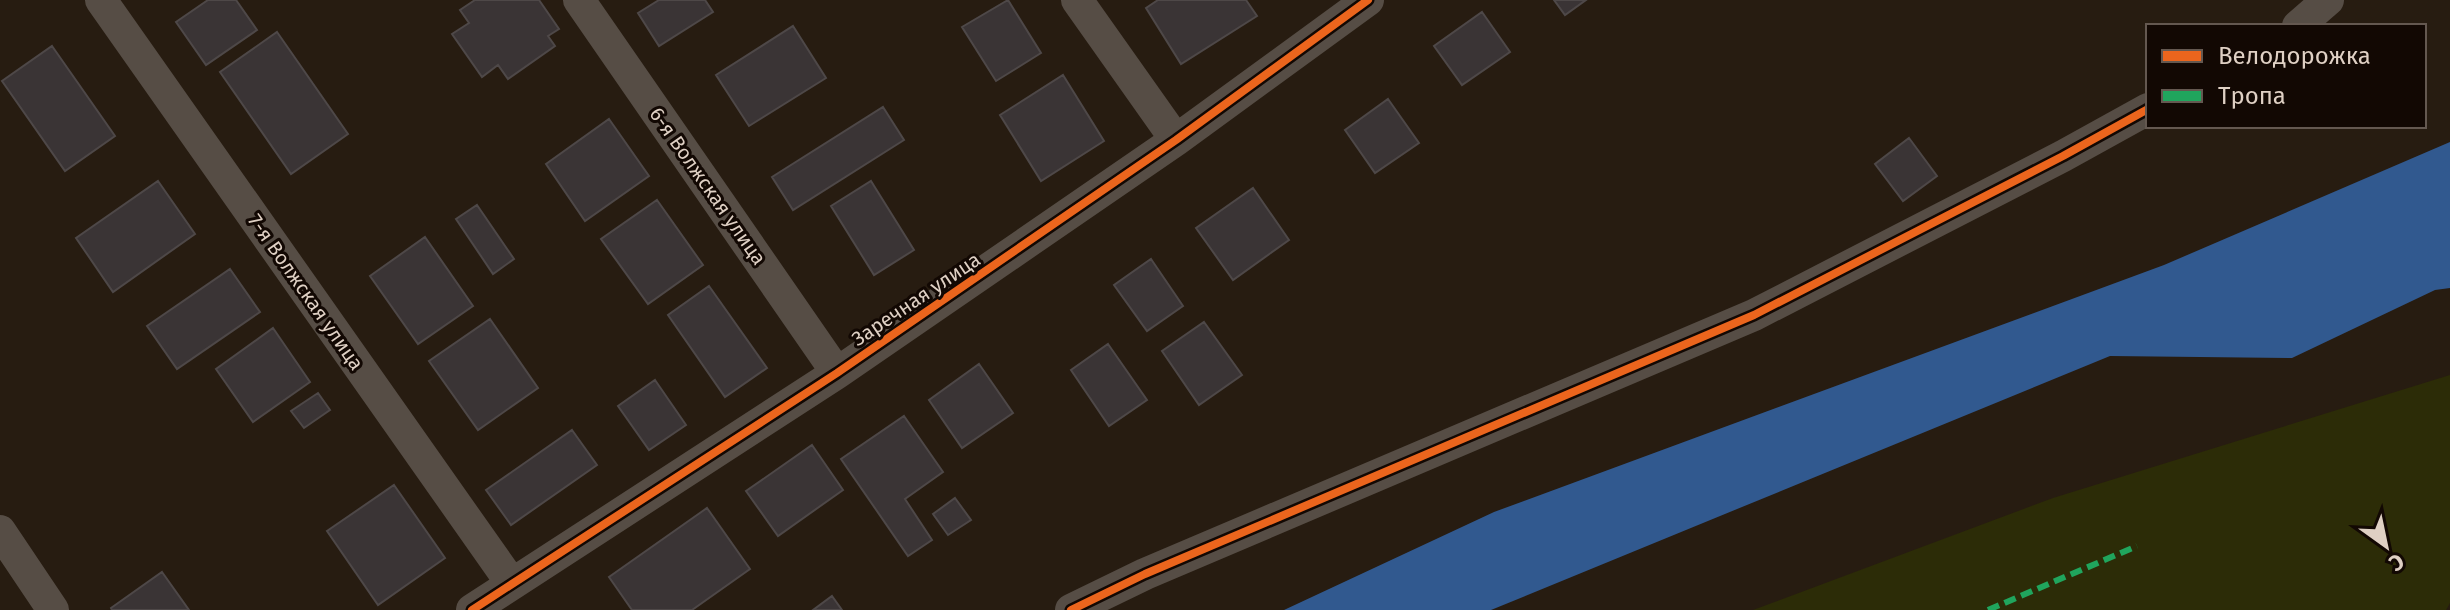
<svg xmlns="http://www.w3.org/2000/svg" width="2450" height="610" font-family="'Fira Sans',sans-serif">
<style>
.green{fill:#2c2c07}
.water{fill:#31598f}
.building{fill:#3a3435;stroke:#4e4848;stroke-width:2}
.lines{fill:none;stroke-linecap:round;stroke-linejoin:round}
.street{stroke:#564d45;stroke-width:32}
.quiet{stroke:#20a55d;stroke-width:6;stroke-dasharray:12 6;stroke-linecap:butt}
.cycleway-casing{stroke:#120803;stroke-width:13}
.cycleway{stroke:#eb651d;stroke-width:8}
.labels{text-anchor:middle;stroke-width:6;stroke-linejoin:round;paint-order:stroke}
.street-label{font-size:20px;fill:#dfd0c4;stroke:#120803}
</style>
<rect width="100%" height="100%" fill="#271c11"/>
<path class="green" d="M 2450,375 L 2450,603 L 2446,610 L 1753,610 L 2053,498 Z"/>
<path class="water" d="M 2450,142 L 2450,288 L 2435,290 L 2292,358 L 2110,356 L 1491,610 L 1284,610 L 1494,512 L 2164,265 Z"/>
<path class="building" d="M 208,0 L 236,0 L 257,30 L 206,65 L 176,22 Z
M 475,0 L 539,0 L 559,29 L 548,36 L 555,46 L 508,79 L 498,65 L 482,77 L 452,34 L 469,23 L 460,10 Z
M 659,0 L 705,0 L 713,12 L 659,46 L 638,13 Z
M 1008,0 L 1041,53 L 996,81 L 962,27 Z
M 1158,0 L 1246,0 L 1257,16 L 1181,64 L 1146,8 Z
M 1554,0 L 1586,0 L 1565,15 Z
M 1482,12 L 1510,52 L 1462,85 L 1434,46 Z
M 793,26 L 826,78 L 749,126 L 716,75 Z
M 277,32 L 348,134 L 291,174 L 220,72 Z
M 52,46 L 115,136 L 65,171 L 2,81 Z
M 1063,75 L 1104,141 L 1041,181 L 1000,115 Z
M 1388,99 L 1419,143 L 1375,173 L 1345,130 Z
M 883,107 L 904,140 L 793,210 L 772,177 Z
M 609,119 L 649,176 L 585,221 L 546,164 Z
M 1909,138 L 1937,176 L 1903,201 L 1875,164 Z
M 158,181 L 195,234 L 113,292 L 76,238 Z
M 871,181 L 914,250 L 874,275 L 831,206 Z
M 1253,188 L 1289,240 L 1233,280 L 1196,228 Z
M 657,200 L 703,265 L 648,304 L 601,239 Z
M 477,205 L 514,259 L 493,274 L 456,219 Z
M 425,237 L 473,306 L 418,344 L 370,276 Z
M 1151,259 L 1183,306 L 1147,331 L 1114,285 Z
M 230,269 L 260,312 L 177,369 L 147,326 Z
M 709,286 L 767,368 L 725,397 L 668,315 Z
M 490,319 L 538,388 L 478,430 L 429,361 Z
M 1204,322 L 1242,375 L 1199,405 L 1162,351 Z
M 273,328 L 310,382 L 253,422 L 216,369 Z
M 1108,344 L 1147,400 L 1109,426 L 1071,370 Z
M 979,364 L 1013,413 L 962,448 L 929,400 Z
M 655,380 L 686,425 L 649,450 L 618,406 Z
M 318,393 L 330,410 L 304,428 L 291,411 Z
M 904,416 L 943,472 L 905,499 L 932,540 L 908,556 L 841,459 Z
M 572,430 L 597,465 L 511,525 L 486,490 Z
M 812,445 L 843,490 L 778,536 L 746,491 Z
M 394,485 L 445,558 L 378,605 L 327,531 Z
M 955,498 L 971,520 L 948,535 L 933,514 Z
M 707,508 L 750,569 L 692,610 L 632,610 L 609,577 Z
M 162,572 L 189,610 L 112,610 L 111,608 Z
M 832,596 L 842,610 L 813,610 Z"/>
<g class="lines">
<path class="street" d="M 101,0 L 512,584
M 579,0 L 837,373
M 1077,0 L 1176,140
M 2298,26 L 2328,0
M 0,531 L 53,610
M 472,610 L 837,373 L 1176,140 L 1368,0
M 1071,610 L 1145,574 L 1754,315 L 2063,156 L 2148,109"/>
<path class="quiet" d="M 1988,610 L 2137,546"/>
<defs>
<path id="cycleway" d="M 472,610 L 837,373 L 1176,140 L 1368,0
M 1071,610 L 1145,574 L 1754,315 L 2063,156 L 2148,109"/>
</defs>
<use href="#cycleway" class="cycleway-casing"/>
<use href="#cycleway" class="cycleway"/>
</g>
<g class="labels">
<g class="street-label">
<text transform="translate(708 186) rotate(55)" y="7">6-я Волжская улица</text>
<text transform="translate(306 292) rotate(55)" y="7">7-я Волжская улица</text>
<text transform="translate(916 299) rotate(-34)" y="7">Заречная улица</text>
</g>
</g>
<rect x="2146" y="24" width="280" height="104" fill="#120803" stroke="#645850" stroke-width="2"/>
<rect x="2162" y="50" width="40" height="12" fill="#eb651d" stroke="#645850" stroke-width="2"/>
<text x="2218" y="64" font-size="24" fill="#dfd0c4">Велодорожка</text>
<rect x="2162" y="90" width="40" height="12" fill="#20a55d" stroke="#645850" stroke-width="2"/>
<text x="2218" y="104" font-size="24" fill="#dfd0c4">Тропа</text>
<g transform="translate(2386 546) rotate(147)" stroke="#120803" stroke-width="6" paint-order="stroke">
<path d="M0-6L14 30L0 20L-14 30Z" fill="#dfd0c4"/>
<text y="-12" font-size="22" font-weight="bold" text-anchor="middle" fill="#dfd0c4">С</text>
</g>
</svg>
